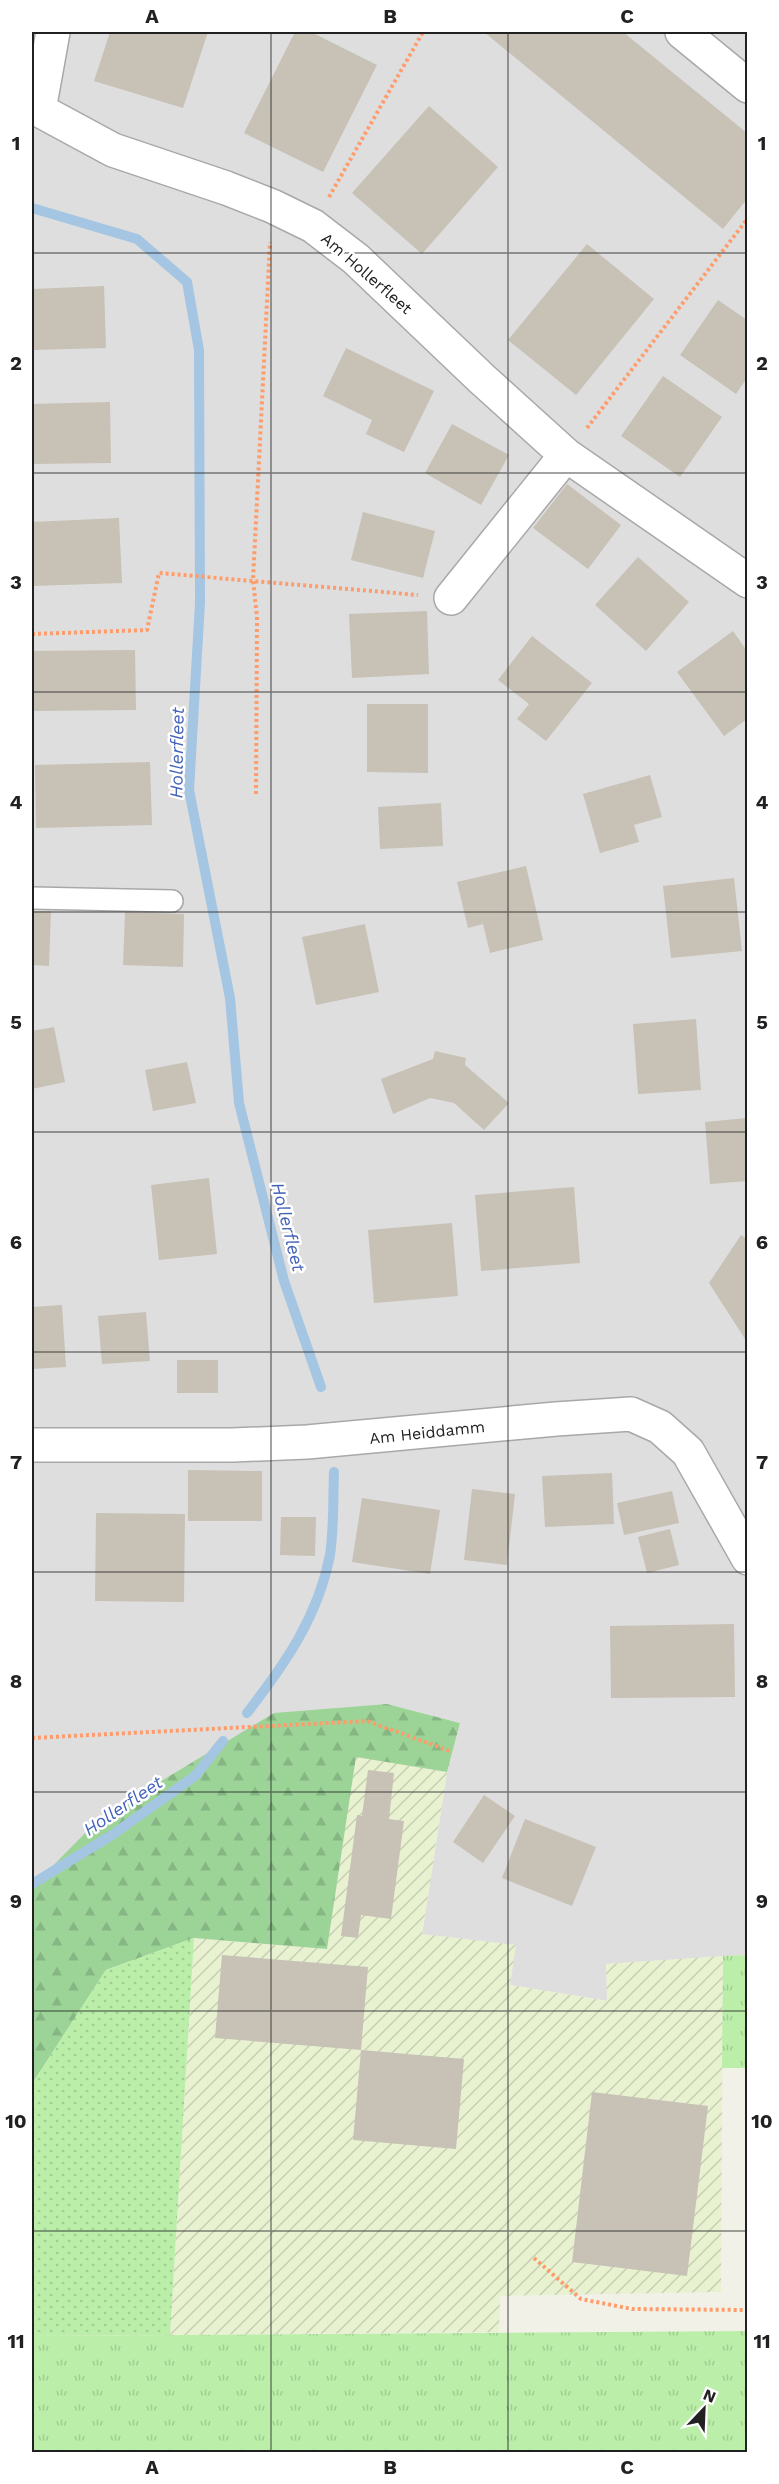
<svg xmlns="http://www.w3.org/2000/svg" width="779" height="2484" font-family="'Work Sans',sans-serif">
<style>
.residential{fill:#dfdede}
.farmland{fill:url(#farmland-furrows)}
.grass{fill:url(#grass-tufts)}
.forest{fill:url(#forest-firs)}
.garden{fill:url(#garden-dots)}
.lines{fill:none;stroke-linecap:round;stroke-linejoin:round}
.stream{stroke:#a4c6e3;stroke-width:10}
.building{fill:#c7c1b6}
.service-casing{stroke:#a8a8a8;stroke-width:24}
.minor-casing{stroke:#a8a8a8;stroke-width:36}
.path{stroke:#ff9c6b;stroke-width:4;stroke-dasharray:3 3;stroke-linecap:butt}
.service{stroke:#fff;stroke-width:21}
.minor{stroke:#fff;stroke-width:33}
.grid{fill:none;stroke:#212121;stroke-width:1.5;stroke-opacity:0.55}
.labels{text-anchor:middle;stroke-width:5;stroke-linejoin:round;paint-order:stroke}
.street-label{font-size:16px;fill:#212121;stroke:#fff}
.water-label{font-size:18px;font-style:italic;fill:#4463ba;stroke:#fff}
.neatline{fill:none;stroke:#212121;stroke-width:2}
.grid-label{font-size:20px;text-anchor:middle;font-weight:bold;fill:#212121}
</style>
<defs>
<pattern id="farmland-furrows" width="10" height="10" patternUnits="userSpaceOnUse" patternTransform="scale(1.5)"><rect width="10" height="10" fill="#e8f2d1"/><path d="M-1 1l2-2M0 10L10 0M9 11l2-2" fill="none" stroke="#c7cfb3"/></pattern>
<pattern id="grass-tufts" width="24" height="20" patternUnits="userSpaceOnUse" patternTransform="scale(1.5)"><rect width="24" height="20" fill="#bbefa9"/><path d="M3 7l-1-3M5 7V3M7 7l1-3M15 17l-1-3M17 17v-4M19 17l1-3" fill="none" stroke="#a0cd91"/></pattern>
<pattern id="forest-firs" width="22" height="20" patternUnits="userSpaceOnUse" patternTransform="scale(1.5)"><rect width="22" height="20" fill="#9cd498"/><path d="M5 1l3.5 6h-7zM16 11l3.5 6h-7z" fill="#86b683"/></pattern>
<pattern id="garden-dots" width="8" height="8" patternUnits="userSpaceOnUse" patternTransform="scale(1.5)"><rect width="8" height="8" fill="#bbefa9"/><path d="M2 2h.1M6 6h.1" fill="none" stroke="#a0cd91" stroke-width="1.8" stroke-linecap="round"/></pattern>
</defs>
<rect width="100%" height="100%" fill="#f2f1e7"/>
<path class="residential" d="M 32,32 L 747,32 L 747,1955 L 606,1964 L 608,2001 L 510,1985 L 515,1945 L 422,1935 L 447,1772 L 460,1723 L 387,1704 L 32,1887 Z"/>
<path class="farmland" d="M 356,1756 L 447,1772 L 422,1934 L 516,1945 L 510,1985 L 607,2001 L 606,1964 L 723,1956 L 721,2292 L 500,2296 L 499,2332 L 170,2335 L 194,1938 L 327,1949 Z"/>
<path class="grass" d="M 747,1955 L 747,2068 L 722,2068 L 723,1956 Z
M 747,2331 L 747,2452 L 32,2452 L 32,2336 Z"/>
<path class="forest" d="M 387,1704 L 460,1723 L 447,1772 L 356,1757 L 327,1949 L 194,1938 L 106,1970 L 32,2084 L 32,1887 L 100,1818 L 274,1713 Z"/>
<path class="garden" d="M 194,1938 L 170,2335 L 32,2336 L 32,2084 L 106,1970 Z"/>
<g class="lines">
<path class="stream" d="M 32,208 L 137,239 L 187,282 L 199,350 L 200,603 L 189,790 L 230,998 L 239,1103 L 284,1281 L 321,1387
M 247,1713 C 285,1664 318,1617 330,1555 C 334,1528 333,1499 334,1472
M 32,1884 L 112,1835 L 195,1776 L 223,1741"/>
</g>
<path class="building" d="M 110,32 L 208,32 L 183,108 L 94,81 Z
M 295,32 L 311,32 L 377,65 L 323,172 L 244,133 Z
M 484,32 L 623,32 L 747,133 L 747,199 L 723,229 Z
M 429,106 L 498,167 L 422,254 L 352,193 Z
M 587,244 L 654,299 L 576,395 L 508,340 Z
M 104,286 L 106,348 L 32,350 L 32,289 Z
M 718,300 L 747,320 L 747,378 L 736,394 L 680,355 Z
M 346,348 L 434,391 L 404,452 L 366,434 L 372,420 L 323,396 Z
M 663,376 L 722,417 L 680,477 L 621,436 Z
M 110,402 L 111,463 L 32,464 L 32,404 Z
M 452,424 L 509,455 L 481,505 L 425,473 Z
M 567,484 L 621,525 L 588,569 L 533,528 Z
M 363,512 L 435,531 L 423,578 L 351,560 Z
M 119,518 L 122,583 L 32,586 L 32,522 Z
M 638,557 L 689,602 L 646,651 L 595,605 Z
M 427,611 L 429,674 L 352,678 L 349,614 Z
M 733,631 L 747,651 L 747,719 L 724,736 L 677,672 Z
M 532,636 L 592,683 L 546,741 L 517,719 L 529,704 L 498,680 Z
M 135,650 L 136,710 L 32,711 L 32,651 Z
M 367,704 L 428,704 L 428,773 L 367,772 Z
M 150,762 L 152,825 L 36,828 L 35,765 Z
M 650,775 L 662,817 L 634,825 L 639,842 L 600,853 L 583,794 Z
M 441,803 L 443,846 L 380,849 L 378,807 Z
M 526,866 L 543,940 L 490,953 L 483,924 L 468,928 L 457,882 Z
M 734,878 L 742,951 L 671,958 L 663,886 Z
M 32,911 L 51,911 L 49,966 L 32,965 Z
M 125,912 L 184,914 L 183,967 L 123,965 Z
M 365,924 L 379,992 L 316,1005 L 302,937 Z
M 696,1019 L 701,1090 L 638,1094 L 633,1024 Z
M 54,1027 L 65,1082 L 32,1089 L 32,1031 Z
M 435,1051 L 466,1058 L 465,1065 L 509,1103 L 484,1130 L 454,1103 L 430,1098 L 393,1114 L 381,1079 L 433,1059 Z
M 187,1062 L 196,1103 L 153,1111 L 145,1070 Z
M 747,1118 L 747,1181 L 710,1184 L 705,1122 Z
M 209,1178 L 217,1254 L 159,1260 L 151,1185 Z
M 574,1187 L 580,1263 L 481,1271 L 475,1195 Z
M 452,1223 L 458,1296 L 374,1303 L 368,1230 Z
M 741,1235 L 747,1239 L 747,1342 L 709,1283 Z
M 62,1305 L 66,1367 L 32,1369 L 32,1307 Z
M 146,1312 L 150,1361 L 102,1364 L 98,1316 Z
M 177,1360 L 218,1360 L 218,1393 L 177,1393 Z
M 188,1470 L 262,1471 L 262,1521 L 188,1521 Z
M 612,1473 L 614,1524 L 545,1527 L 542,1476 Z
M 472,1489 L 515,1494 L 507,1565 L 464,1560 Z
M 672,1491 L 679,1523 L 624,1535 L 617,1503 Z
M 362,1498 L 440,1510 L 430,1574 L 352,1562 Z
M 96,1513 L 185,1514 L 184,1602 L 95,1601 Z
M 281,1517 L 316,1517 L 315,1556 L 280,1555 Z
M 670,1529 L 679,1565 L 647,1573 L 638,1537 Z
M 734,1624 L 735,1697 L 611,1698 L 610,1626 Z
M 368,1770 L 394,1773 L 389,1819 L 404,1821 L 391,1919 L 361,1915 L 358,1938 L 341,1936 L 357,1815 L 362,1816 Z
M 484,1795 L 515,1816 L 483,1863 L 453,1842 Z
M 525,1819 L 596,1847 L 572,1906 L 502,1878 Z
M 222,1955 L 368,1967 L 361,2050 L 464,2059 L 456,2149 L 353,2140 L 361,2050 L 215,2038 Z
M 592,2092 L 708,2106 L 687,2276 L 572,2262 Z"/>
<g class="lines">
<defs>
<path id="service" d="M 32,898 L 172,901"/>
<path id="minor" d="M 682,32 L 748,86
M 32,109 L 39,110 L 113,150 L 226,188 L 272,206 L 313,226 L 356,259 L 482,379 L 566,455 L 748,581
M 39,110 L 53,32
M 451,598 L 566,455
M 32,1445 L 233,1445 L 307,1442 L 556,1419 L 631,1414 L 660,1427 L 688,1452 L 748,1558"/>
</defs>
<use href="#service" class="service-casing"/>
<use href="#minor" class="minor-casing"/>
<path class="path" d="M 329,197 L 423,32
M 587,428 L 748,218
M 32,634 L 147,630 L 159,573 L 418,595
M 256,794 L 257,617 L 253,580 L 270,242
M 32,1738 L 367,1721 L 450,1751
M 534,2258 L 581,2299 L 632,2309 L 748,2310"/>
<use href="#service" class="service"/>
<use href="#minor" class="minor"/>
</g>
<path class="grid" d="M 271,32 L 271,2452M 508,32 L 508,2452M 32,253 L 748,253M 32,473 L 748,473M 32,692 L 748,692M 32,912 L 748,912M 32,1132 L 748,1132M 32,1352 L 748,1352M 32,1572 L 748,1572M 32,1792 L 748,1792M 32,2011 L 748,2011M 32,2231 L 748,2231"/>
<g class="labels">
<g class="street-label">
<text transform="translate(367 273) rotate(41)" y="6">Am Hollerfleet</text>
<text transform="translate(427 1432) rotate(-6)" y="6">Am Heiddamm</text>
</g>
<g class="water-label">
<text transform="translate(177 753) rotate(-89)" y="6">Hollerfleet</text>
<text transform="translate(288 1227) rotate(76)" y="6">Hollerfleet</text>
<text transform="translate(123 1806) rotate(-34)" y="6">Hollerfleet</text>
</g>
</g>
<rect width="779" height="2484" fill="none" stroke="#ffffff" stroke-width="66"/>
<g transform="translate(704 2409) rotate(23)" stroke="#ffffff" stroke-width="4.5" paint-order="stroke">
<path d="M0-4.5L10 22L0 15L-10 22Z" fill="#212121"/>
<text y="-9" font-size="16" font-weight="bold" text-anchor="middle" fill="#212121">N</text>
</g>
<rect x="33" y="33" width="713" height="2418" class="neatline"/>
<g class="grid-label">
<text x="152" y="23">A</text>
<text x="390" y="23">B</text>
<text x="627" y="23">C</text>
<text x="16" y="150">1</text>
<text x="762" y="150">1</text>
<text x="16" y="370">2</text>
<text x="762" y="370">2</text>
<text x="16" y="589">3</text>
<text x="762" y="589">3</text>
<text x="16" y="809">4</text>
<text x="762" y="809">4</text>
<text x="16" y="1029">5</text>
<text x="762" y="1029">5</text>
<text x="16" y="1249">6</text>
<text x="762" y="1249">6</text>
<text x="16" y="1469">7</text>
<text x="762" y="1469">7</text>
<text x="16" y="1688">8</text>
<text x="762" y="1688">8</text>
<text x="16" y="1908">9</text>
<text x="762" y="1908">9</text>
<text x="16" y="2128">10</text>
<text x="762" y="2128">10</text>
<text x="16" y="2348">11</text>
<text x="762" y="2348">11</text>
<text x="152" y="2474">A</text>
<text x="390" y="2474">B</text>
<text x="627" y="2474">C</text>
</g>
</svg>
